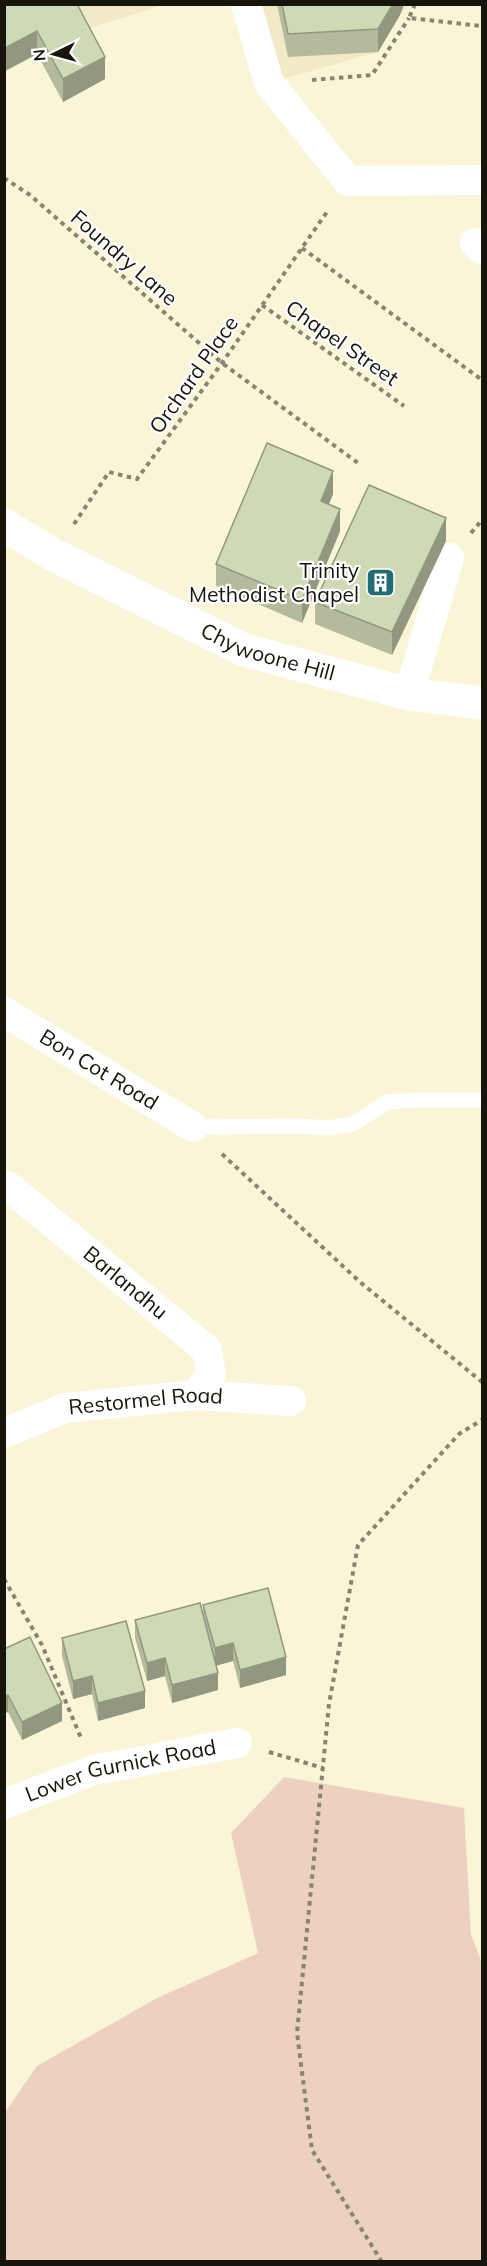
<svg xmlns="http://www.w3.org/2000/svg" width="487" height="2266" font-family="Mulish,sans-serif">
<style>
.built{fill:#f2eac6}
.green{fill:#edd1c0}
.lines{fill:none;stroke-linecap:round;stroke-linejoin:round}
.path{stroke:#888470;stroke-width:4;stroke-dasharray:4.5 4.5;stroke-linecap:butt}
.lane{stroke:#fff;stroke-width:15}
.street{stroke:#fff;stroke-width:30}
.secondary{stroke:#fff;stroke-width:33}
.wall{fill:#b3bb9c}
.shaded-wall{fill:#92987f}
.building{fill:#d0d9b5;stroke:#92987f;stroke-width:1.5}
.labels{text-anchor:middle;stroke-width:4.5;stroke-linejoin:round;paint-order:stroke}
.street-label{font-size:21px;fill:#17150b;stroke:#fff}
.poi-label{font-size:21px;fill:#17150b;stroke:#fff;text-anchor:end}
</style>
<rect width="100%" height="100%" fill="#fbf5d8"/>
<path class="built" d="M 5,5 L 164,5 L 5,54 Z
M 250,5 L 410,5 L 400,15 L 378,52 L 269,83 Z"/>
<path class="green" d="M 284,1777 L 464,1808 L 471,1934 L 482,1963 L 482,2261 L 5,2261 L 5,2112 L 37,2066 L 157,1998 L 258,1953 L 231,1833 Z"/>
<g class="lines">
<path class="path" d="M 415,4 L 409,18 L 482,26
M 312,80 L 372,75 L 409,18
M 4,178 L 30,195 L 222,363 L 358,463
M 302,248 L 482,380
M 262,305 L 404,406
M 74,524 L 109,472 L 137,479 L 222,363 L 329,209
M 471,533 L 482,520
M 222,1154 L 360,1282 L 482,1382
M 4,1579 L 42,1645 L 81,1738
M 269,1752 L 323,1768
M 382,2262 L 312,2150 L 297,2033 L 329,1704 L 358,1545 L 459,1434 L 482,1420"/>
<path class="lane" d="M 193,1127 L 299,1126 L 328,1128 L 353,1124 L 387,1102 L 415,1100 L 482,1100"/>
<g class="street">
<path d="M 246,4 L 269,83 L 348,181 L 482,180"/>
<path d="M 475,243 L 482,249"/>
<path d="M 409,694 L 449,558"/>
<path id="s1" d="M 4,1012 L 193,1127"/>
<path id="s2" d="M 4,1186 L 9,1187 L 207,1350 L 211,1375 L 195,1395"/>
<path id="s3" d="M 4,1433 L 65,1408 L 195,1395 L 291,1401"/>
<path id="s4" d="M 4,1804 L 94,1770 L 237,1743"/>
</g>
<path class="secondary" id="s5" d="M 4,525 L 54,555 L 244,650 L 409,694 L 482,703"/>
</g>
<path class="wall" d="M 4,4 L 105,79 L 63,102 L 37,54 L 5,71 Z
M 277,4 L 404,4 L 400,15 L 378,52 L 288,57 Z
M 333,494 L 329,504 L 340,531 L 302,623 L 216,586 L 216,564 Z
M 446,541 L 392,655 L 315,624 L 315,602 Z
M 203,1605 L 286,1675 L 240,1688 L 233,1661 L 217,1665 L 218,1690 L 172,1703 L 165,1676 L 147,1681 L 135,1638 L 135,1620 L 203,1615 Z
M 62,1638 L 145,1708 L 98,1721 L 92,1694 L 73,1699 L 62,1656 Z
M 4,1649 L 62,1721 L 22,1740 L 8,1712 Z"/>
<path class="shaded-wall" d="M 393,4 L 404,4 L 400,15 L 378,52 L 378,29 Z
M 37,31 L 37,54 L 5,71 L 5,48 Z
M 105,57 L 105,79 L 63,102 L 63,79 Z
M 333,471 L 333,494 L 321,523 L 321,501 Z
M 340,509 L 340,531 L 302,623 L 302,600 Z
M 446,518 L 446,541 L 392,655 L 392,632 Z
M 233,1643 L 233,1661 L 215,1666 L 215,1648 Z
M 286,1657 L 286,1675 L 240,1688 L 240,1670 Z
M 165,1658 L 165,1676 L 147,1681 L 147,1663 Z
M 218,1673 L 218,1690 L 172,1703 L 172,1685 Z
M 92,1676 L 92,1694 L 73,1699 L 73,1681 Z
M 145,1691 L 145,1708 L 98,1721 L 98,1703 Z
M 8,1695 L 8,1712 L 4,1714 L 4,1696 Z
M 62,1703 L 62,1721 L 22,1740 L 22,1722 Z"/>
<path class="building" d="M 4,4 L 77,4 L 105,57 L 63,79 L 37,31 L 5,48 Z
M 282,4 L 393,4 L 378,29 L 288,34 Z
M 267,443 L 333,471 L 321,501 L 340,509 L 302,600 L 216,564 Z
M 369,485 L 446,518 L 392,632 L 315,602 Z
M 268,1588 L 286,1657 L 240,1670 L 233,1643 L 215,1648 L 203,1605 Z
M 200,1603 L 218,1673 L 172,1685 L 165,1658 L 147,1663 L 135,1620 Z
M 126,1621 L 145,1691 L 98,1703 L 92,1676 L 73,1681 L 62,1638 Z
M 30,1637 L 62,1703 L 22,1722 L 8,1695 L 4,1696 L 4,1649 Z"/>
<defs>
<symbol id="building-square" viewBox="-11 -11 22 22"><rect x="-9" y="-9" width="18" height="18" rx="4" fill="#226d74" stroke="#fff"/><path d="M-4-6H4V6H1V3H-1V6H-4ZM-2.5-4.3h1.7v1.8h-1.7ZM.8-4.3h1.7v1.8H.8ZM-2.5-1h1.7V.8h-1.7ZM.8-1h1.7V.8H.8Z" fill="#fff"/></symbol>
</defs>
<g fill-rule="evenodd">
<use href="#building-square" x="364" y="566" width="33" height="33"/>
</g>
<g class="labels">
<g class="street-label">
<text transform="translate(124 258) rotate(41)" y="7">Foundry Lane</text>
<text transform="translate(342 343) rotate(35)" y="7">Chapel Street</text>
<text transform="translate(194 375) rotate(-55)" y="7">Orchard Place</text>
<text dy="7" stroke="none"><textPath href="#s5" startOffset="294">Chywoone Hill</textPath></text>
<text dy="7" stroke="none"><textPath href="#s1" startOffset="111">Bon Cot Road</textPath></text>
<text dy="7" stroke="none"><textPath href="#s2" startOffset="156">Barlandhu</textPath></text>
<text dy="7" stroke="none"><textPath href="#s3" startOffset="147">Restormel Road</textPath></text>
<text dy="7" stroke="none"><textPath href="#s4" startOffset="122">Lower Gurnick Road</textPath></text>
</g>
<g class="poi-label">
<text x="359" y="578">Trinity<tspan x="359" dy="24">Methodist Chapel</tspan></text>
</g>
</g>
<rect width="487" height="2266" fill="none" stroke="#17150b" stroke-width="12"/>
<g transform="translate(54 54) rotate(265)" stroke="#ffffff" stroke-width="4.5" paint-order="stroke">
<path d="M0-4.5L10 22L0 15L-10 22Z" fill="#17150b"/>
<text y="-9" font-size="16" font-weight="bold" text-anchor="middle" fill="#17150b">N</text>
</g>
</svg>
